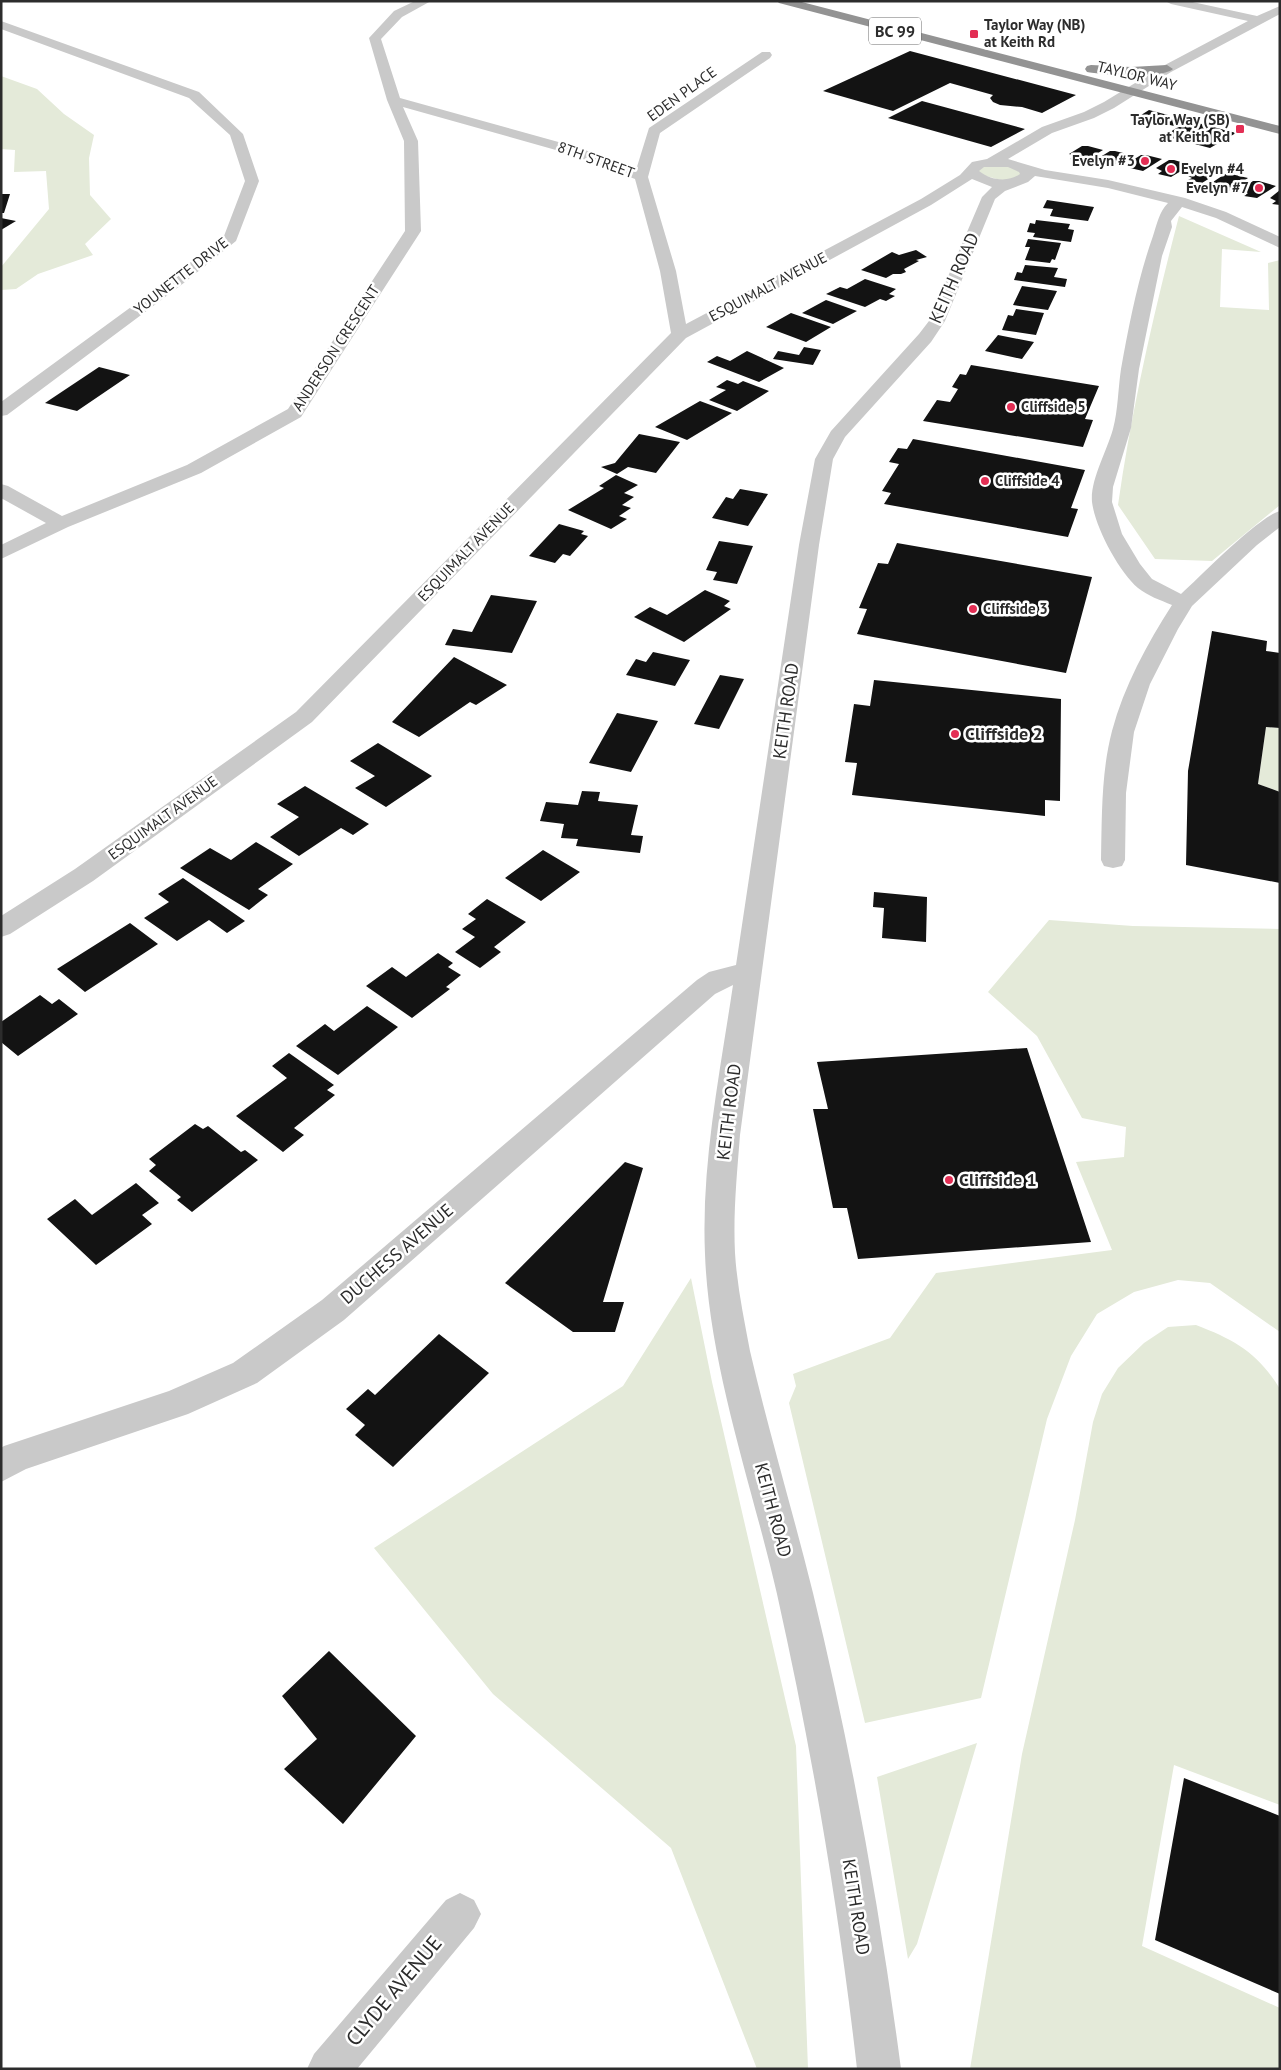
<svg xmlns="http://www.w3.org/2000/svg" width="1281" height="2070" font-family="'PT Sans',sans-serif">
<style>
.green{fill:#e4ead9}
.building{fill:#131313}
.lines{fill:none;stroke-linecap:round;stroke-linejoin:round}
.minor{fill:#c9c9c9;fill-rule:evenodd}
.highway{fill:#939393;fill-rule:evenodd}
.poi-dot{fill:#e32e54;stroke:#fff;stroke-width:2}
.labels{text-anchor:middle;stroke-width:5;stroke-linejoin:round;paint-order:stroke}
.far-poi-label{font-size:15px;font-weight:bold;fill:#2c2c2c;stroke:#fff;text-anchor:start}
.far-street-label{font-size:15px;fill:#2c2c2c;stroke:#fff}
.shield{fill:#fff;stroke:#6b6b6b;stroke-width:1}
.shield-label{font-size:16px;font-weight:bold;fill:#2c2c2c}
.street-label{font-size:18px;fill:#2c2c2c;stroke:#fff}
.poi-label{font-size:18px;font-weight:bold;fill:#2c2c2c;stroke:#fff;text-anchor:start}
.near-street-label{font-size:21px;fill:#2c2c2c;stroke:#fff}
</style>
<rect width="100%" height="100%" fill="#fff"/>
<path class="green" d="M 1,76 L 37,89 L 64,114 L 94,135 L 89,158 L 90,195 L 111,219 L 85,244 L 93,255 L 38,274 L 16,289 L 1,290 L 1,267 L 49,209 L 46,171 L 14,172 L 15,150 L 1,149 Z
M 1001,163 L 1025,174 L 1005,181 L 978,174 L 978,168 Z
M 1179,216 L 1261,252 L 1222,249 L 1220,307 L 1269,310 L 1268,263 L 1280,260 L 1280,505 L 1212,561 L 1155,559 L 1118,505 C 1132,407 1154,312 1179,216 Z
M 1266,727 L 1280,728 L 1280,792 L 1258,784 Z
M 1049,920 L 1133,926 L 1280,929 L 1280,1332 L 1210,1283 L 1178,1280 L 1134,1292 L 1097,1314 L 1071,1356 L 1047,1419 L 981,1698 L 865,1723 L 789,1403 L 796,1386 L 793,1374 L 890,1338 L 936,1273 L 1112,1250 L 1076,1162 L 1124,1157 L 1126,1127 L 1082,1118 L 1037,1036 L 988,992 Z
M 691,1278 L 712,1382 L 796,1746 L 808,2069 L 757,2069 L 671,1848 L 493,1694 L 374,1548 L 623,1386 Z
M 1196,1325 C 1235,1340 1258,1353 1280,1389 L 1280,1805 L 1174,1765 L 1142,1946 L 1280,2008 L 1280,2069 L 970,2069 L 1022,1754 L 1075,1520 L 1093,1422 L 1102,1394 L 1118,1368 L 1144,1343 L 1168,1327 Z
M 977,1743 L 917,1944 L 908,1959 L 877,1777 Z"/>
<path class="building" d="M 910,51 L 1076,95 L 1042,113 L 1022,107 L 1000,105 L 993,102 L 990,98 L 993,95 L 950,83 L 893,111 L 823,91 Z
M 922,101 L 1025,129 L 991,147 L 888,118 Z
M 1149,110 L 1236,133 L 1210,148 L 1164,136 L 1178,127 L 1138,117 Z
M 1082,146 L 1088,146 L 1103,150 L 1083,162 L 1070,159 L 1074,156 L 1069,154 Z
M 1110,151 L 1115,151 L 1131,155 L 1111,167 L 1098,164 L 1102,162 L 1097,159 Z
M 1141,155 L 1146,155 L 1162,159 L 1143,171 L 1130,168 L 1133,166 L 1128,163 Z
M 1169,160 L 1174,160 L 1191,165 L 1171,177 L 1158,174 L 1162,171 L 1156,168 Z
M 1199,166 L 1204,167 L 1221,171 L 1202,183 L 1188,180 L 1192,178 L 1186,175 Z
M 1225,174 L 1231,174 L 1248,178 L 1229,191 L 1215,188 L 1219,185 L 1213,182 Z
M 1253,181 L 1259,181 L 1276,186 L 1257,198 L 1244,196 L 1248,193 L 1241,190 Z
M 1280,190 L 1280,205 L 1272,204 L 1276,201 L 1270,198 Z
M 1,194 L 10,194 L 4,213 L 1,213 Z
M 1047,200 L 1094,207 L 1088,221 L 1050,216 L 1053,209 L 1043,208 Z
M 1,218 L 16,221 L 1,230 Z
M 1036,220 L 1070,224 L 1068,229 L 1074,230 L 1071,242 L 1033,237 L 1035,233 L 1027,232 L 1030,223 L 1035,224 Z
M 1028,239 L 1061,243 L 1055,260 L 1052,259 L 1050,263 L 1025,260 L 1030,247 L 1025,247 Z
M 916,250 L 927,257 L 916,260 L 919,261 L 904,269 L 906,272 L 901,274 L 893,274 L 886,278 L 861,270 L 892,252 L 899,255 Z
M 1025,265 L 1058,268 L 1054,277 L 1067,279 L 1065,287 L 1014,280 L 1017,272 L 1022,273 Z
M 865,279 L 896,289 L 889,294 L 895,296 L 886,301 L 880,299 L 865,307 L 826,294 L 840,287 L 847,289 Z
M 1022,286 L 1057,291 L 1048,310 L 1013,305 Z
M 826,300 L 857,311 L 833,324 L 802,313 Z
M 1016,309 L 1044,313 L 1036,335 L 1002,330 L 1008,315 L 1013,316 Z
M 791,313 L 831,327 L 806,342 L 766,327 Z
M 998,335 L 1034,342 L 1022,359 L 985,351 Z
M 804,347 L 821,350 L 813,365 L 773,359 L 778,351 L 799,355 Z
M 747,351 L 784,368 L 759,382 L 707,362 L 717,356 L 730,361 Z
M 971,365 L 1099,386 L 1085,419 L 1093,420 L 1083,447 L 923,421 L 937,400 L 950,402 L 958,389 L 952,387 L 960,374 L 966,375 Z
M 99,367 L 130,375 L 77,411 L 45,403 Z
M 727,380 L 738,384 L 743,381 L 769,391 L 737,411 L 709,400 L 726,390 L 716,387 Z
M 700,401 L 732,413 L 687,440 L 655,427 Z
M 639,434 L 680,442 L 656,473 L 628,467 L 617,474 L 601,467 L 615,463 Z
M 913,439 L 1085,470 L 1071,508 L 1078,509 L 1068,537 L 884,504 L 891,493 L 882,491 L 899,464 L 889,462 L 898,448 L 907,449 Z
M 616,475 L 638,485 L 624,493 L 634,497 L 622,505 L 631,508 L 619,516 L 627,519 L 611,529 L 568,510 L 604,488 L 599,486 Z
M 740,489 L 768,494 L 748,526 L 712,518 L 726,497 L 733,499 Z
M 559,524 L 584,531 L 581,534 L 588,536 L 570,556 L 563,554 L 555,563 L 529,556 Z
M 719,541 L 753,546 L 737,584 L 713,580 L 717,572 L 706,570 Z
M 897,543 L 1092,577 L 1066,673 L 857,634 L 867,609 L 859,608 L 878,563 L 888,564 Z
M 705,590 L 730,601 L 724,606 L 731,609 L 684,642 L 634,617 L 650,607 L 667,615 Z
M 491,595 L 537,601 L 512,653 L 445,645 L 453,629 L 472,632 Z
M 1212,631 L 1267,641 L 1266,651 L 1280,653 L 1280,728 L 1266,727 L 1258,784 L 1280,792 L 1280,883 L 1186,865 L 1188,771 Z
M 653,652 L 690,660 L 675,686 L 626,675 L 636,659 L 646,662 Z
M 454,657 L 507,685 L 476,705 L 470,702 L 419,737 L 392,722 Z
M 720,675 L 744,679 L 719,729 L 694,724 Z
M 874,680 L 1061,699 L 1060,801 L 1045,800 L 1045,816 L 852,795 L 857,763 L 845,762 L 854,704 L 870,706 Z
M 617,713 L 658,721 L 631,772 L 589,763 Z
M 378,743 L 432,776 L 386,807 L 355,788 L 375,776 L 350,761 Z
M 305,786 L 369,824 L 353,835 L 341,828 L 299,856 L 270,837 L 299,817 L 277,804 Z
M 582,791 L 600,792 L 598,801 L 638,805 L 631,835 L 643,836 L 640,853 L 576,846 L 578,839 L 561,838 L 564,824 L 540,821 L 546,802 L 578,805 Z
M 256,842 L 293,864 L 258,889 L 268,895 L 249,910 L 180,868 L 210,848 L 231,860 Z
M 543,850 L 580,872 L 541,901 L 505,878 Z
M 183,878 L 245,921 L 227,933 L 209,920 L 177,941 L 144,918 L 169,902 L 158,894 Z
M 874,892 L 927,897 L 926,942 L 882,938 L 884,908 L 873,907 Z
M 487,899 L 526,922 L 494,947 L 501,952 L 480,968 L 455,952 L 475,937 L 462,929 L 476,919 L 468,914 Z
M 130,923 L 158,944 L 85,992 L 57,969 Z
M 438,953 L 453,963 L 448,967 L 461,975 L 446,987 L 450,989 L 412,1018 L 366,986 L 392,967 L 406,977 Z
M 40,995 L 52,1004 L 59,999 L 78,1014 L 18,1056 L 1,1042 L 1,1022 Z
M 367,1006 L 398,1027 L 338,1075 L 296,1046 L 325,1024 L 334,1031 Z
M 1027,1048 L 1091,1242 L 858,1259 L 847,1208 L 833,1208 L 813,1109 L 828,1109 L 817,1062 Z
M 289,1053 L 334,1085 L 327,1090 L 335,1095 L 294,1128 L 304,1135 L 283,1152 L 236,1116 L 287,1078 L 272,1066 Z
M 195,1124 L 203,1129 L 208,1126 L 241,1152 L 245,1150 L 258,1160 L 192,1212 L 177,1200 L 181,1197 L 149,1171 L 156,1165 L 149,1159 Z
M 625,1162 L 643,1168 L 603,1302 L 624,1302 L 615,1332 L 573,1332 L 505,1283 Z
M 136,1183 L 159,1203 L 142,1215 L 152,1224 L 96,1265 L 47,1219 L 75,1199 L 92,1215 Z
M 439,1334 L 489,1373 L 393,1467 L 355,1435 L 365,1425 L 346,1409 L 368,1389 L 375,1395 Z
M 329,1651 L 416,1736 L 343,1824 L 284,1769 L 317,1739 L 282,1696 Z
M 1184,1778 L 1280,1816 L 1280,1994 L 1155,1940 Z"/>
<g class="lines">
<path class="minor" d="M 415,1 L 431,1 L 402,17 L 381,39 L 400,98 L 580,148 L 636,170 L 649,128 L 762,52 L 770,52 L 772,55 L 770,58 L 660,133 L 648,177 L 676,271 L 686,324 L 921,199 L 960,175 L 972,162 L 987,159 L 1042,127 L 1084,112 L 1104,102 L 1163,66 L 1248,21 L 1171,4 L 1165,1 L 1188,1 L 1257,16 L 1280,6 L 1280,14 L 1171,72 L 1114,108 L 1094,118 L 1052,133 L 1008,159 L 1045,170 L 1108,180 L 1185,198 L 1226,212 L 1280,237 L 1280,248 L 1216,218 L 1182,207 L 1171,221 L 1172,227 L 1162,256 L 1139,369 L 1131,428 L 1113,487 L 1112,502 L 1122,534 L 1140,564 L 1152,579 L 1181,594 C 1201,576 1258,517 1280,511 L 1280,527 L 1257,545 L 1192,606 L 1178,629 L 1150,684 L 1134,732 L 1126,793 L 1125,860 L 1122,866 L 1113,868 L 1104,866 L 1101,860 C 1102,817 1101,773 1112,731 C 1124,686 1147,644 1172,605 C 1160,600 1148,596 1138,588 C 1119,572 1095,527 1092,502 C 1090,480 1107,451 1113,429 C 1118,410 1118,389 1121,369 C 1129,325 1138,278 1153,236 C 1157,224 1159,212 1168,203 L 1108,188 L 1035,176 L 1028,182 L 1005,191 L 995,199 L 945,321 L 931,342 L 845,437 L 833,459 L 819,545 L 740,1135 C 737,1174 733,1214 735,1253 C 737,1286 744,1319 750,1351 C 769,1433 793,1512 813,1593 C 851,1750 880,1909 901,2069 L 857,2069 C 839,1909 812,1751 777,1594 C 752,1485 709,1366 705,1254 C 701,1164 720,1073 733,985 L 715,994 L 344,1320 L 257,1383 L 188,1414 L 26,1469 L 1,1482 L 1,1448 L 4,1446 L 169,1391 L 233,1363 L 322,1300 L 697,980 L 709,972 L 736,965 L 799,545 L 815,459 L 831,431 L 919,334 L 929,321 L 982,197 L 992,187 L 972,179 L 931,205 L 686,338 L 312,722 L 93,881 L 10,934 L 1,937 L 1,916 L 75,869 L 296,712 L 671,333 L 660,271 L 635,179 L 570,154 L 403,107 L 418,141 L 421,231 L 301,417 L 201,473 L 68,527 L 1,559 L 1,545 L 46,523 L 1,498 L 1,484 L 8,486 L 62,516 L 187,465 L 288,409 L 405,231 L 404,141 L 387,100 L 369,38 L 394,11 ZM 984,167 L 1008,167 L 1019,172 L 1020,174 C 1008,183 990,180 979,171 Z
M 1,21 L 199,92 L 243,134 L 259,181 L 236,241 L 180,286 L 7,415 L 1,416 L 1,402 L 168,280 L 224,236 L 245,181 L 230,135 L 189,98 L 1,29 Z
M 460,1893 L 474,1900 L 481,1914 L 474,1928 L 357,2069 L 307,2069 L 314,2054 L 446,1900 Z"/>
<path class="highway" d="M 777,1 L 798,1 L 1280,126 L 1280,134 L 779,3 Z
M 1091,65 L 1131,67 L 1167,65 L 1173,69 C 1165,78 1100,75 1087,72 L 1085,69 L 1087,66 Z"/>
</g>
<g class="poi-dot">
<rect x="969" y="29" width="10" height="10" rx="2.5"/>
<rect x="1235" y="124" width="10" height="10" rx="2.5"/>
<circle cx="1145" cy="161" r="5"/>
<circle cx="1171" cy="169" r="5"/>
<circle cx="1259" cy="188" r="5"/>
<circle cx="1011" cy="407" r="5"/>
<circle cx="985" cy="481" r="5"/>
<circle cx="973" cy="609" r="5"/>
<circle cx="955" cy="734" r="5"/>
<circle cx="949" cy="1180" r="5"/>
</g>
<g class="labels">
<g class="far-poi-label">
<text x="984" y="30">Taylor Way (NB)<tspan x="984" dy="17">at Keith Rd</tspan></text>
<text x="1230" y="125" text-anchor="end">Taylor Way (SB)<tspan x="1230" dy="17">at Keith Rd</tspan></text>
<text x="1135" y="166" text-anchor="end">Evelyn #3</text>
<text x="1181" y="174">Evelyn #4</text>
<text x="1249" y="193" text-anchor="end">Evelyn #7</text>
<text x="1021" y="412">Cliffside 5</text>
<text x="995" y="486">Cliffside 4</text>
<text x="983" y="614">Cliffside 3</text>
</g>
<g class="far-street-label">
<text transform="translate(1137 76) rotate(14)" y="5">TAYLOR WAY</text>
<text transform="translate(682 94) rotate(-36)" y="5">EDEN PLACE</text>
<text transform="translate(596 160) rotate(20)" y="5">8TH STREET</text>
<text transform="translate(181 276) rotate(-38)" y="5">YOUNETTE DRIVE</text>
<text transform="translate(768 287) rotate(-28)" y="5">ESQUIMALT AVENUE</text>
<text transform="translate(336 348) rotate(-57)" y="5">ANDERSON CRESCENT</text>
<text transform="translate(466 552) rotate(-46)" y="5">ESQUIMALT AVENUE</text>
<text transform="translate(163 818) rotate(-36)" y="5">ESQUIMALT AVENUE</text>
</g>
<rect class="shield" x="869" y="17.5" width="52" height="27" rx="4"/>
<g class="shield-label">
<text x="895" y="37">BC 99</text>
</g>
<g class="street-label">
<text transform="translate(954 278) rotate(-66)" y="6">KEITH ROAD</text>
<text transform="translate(786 711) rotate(-82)" y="6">KEITH ROAD</text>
<text transform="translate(729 1112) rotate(-83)" y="6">KEITH ROAD</text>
<text transform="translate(397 1254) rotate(-41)" y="6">DUCHESS AVENUE</text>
<text transform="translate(773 1510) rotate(75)" y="6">KEITH ROAD</text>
<text transform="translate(856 1907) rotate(81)" y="6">KEITH ROAD</text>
</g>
<g class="poi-label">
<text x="965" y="740">Cliffside 2</text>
<text x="959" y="1186">Cliffside 1</text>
</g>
<g class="near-street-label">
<text transform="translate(394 1991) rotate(-50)" y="7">CLYDE AVENUE</text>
</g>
</g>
<rect width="1281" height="2070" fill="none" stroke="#2c2c2c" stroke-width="5"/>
</svg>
